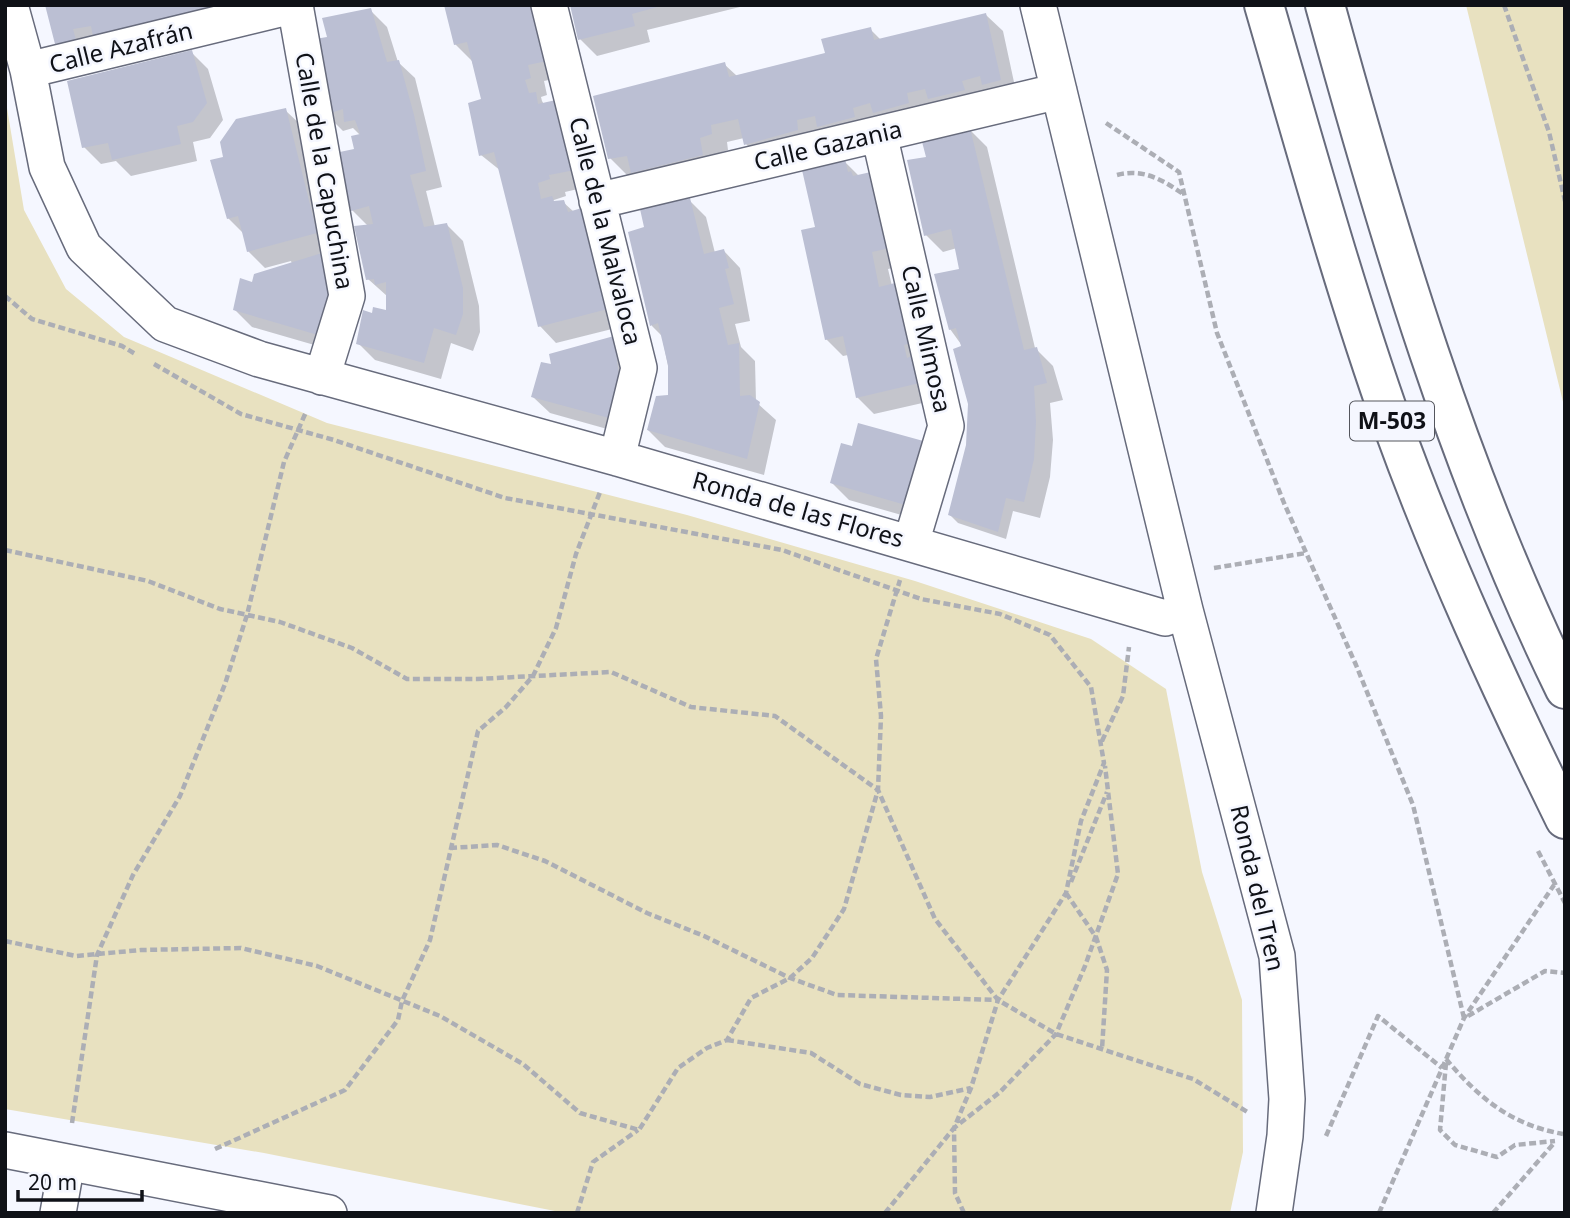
<svg xmlns="http://www.w3.org/2000/svg" width="1570" height="1218" font-family="'Noto Sans',sans-serif">
<style>
.green{fill:#e8e1c0}
.shadow{fill:#0003}
.building{fill:#bbbfd3}
.lines{fill:none;stroke-linecap:round;stroke-linejoin:round}
.street-casing{stroke:#676b7c;stroke-width:38}
.highway-casing{stroke:#676b7c;stroke-width:42}
.path{stroke:#acaeb5;stroke-width:4.5;stroke-dasharray:7 3.5;stroke-linecap:butt}
.street{stroke:#fff;stroke-width:35}
.highway{stroke:#fff;stroke-width:38}
.labels{text-anchor:middle;stroke-width:5;stroke-linejoin:round;paint-order:stroke}
.shield{fill:#f5f7ff;stroke:#54565d;stroke-width:2}
.shield-label{font-size:23px;font-weight:bold;fill:#0f1117}
.street-label{font-size:24px;fill:#0f1117;stroke:#f5f7ff}
</style>
<rect width="100%" height="100%" fill="#f5f7ff"/>
<path class="green" d="M 1466,5 L 1565,5 L 1565,410 Z
M 5,96 L 24,210 L 66,289 L 124,337 L 327,423 L 687,515 L 915,581 L 1091,639 L 1166,689 L 1202,872 L 1242,1000 L 1243,1152 L 1230,1213 L 565,1213 L 264,1153 L 5,1109 Z"/>
<path class="shadow" d="M 47,5 L 254,5 L 74,60 L 57,43 Z
M 446,5 L 542,5 L 563,77 L 544,81 L 547,95 L 541,97 L 542,101 L 591,186 L 565,192 L 566,196 L 551,201 L 563,202 L 574,212 L 624,326 L 556,343 L 540,326 L 501,171 L 481,155 L 484,100 L 472,61 L 455,44 Z
M 572,5 L 748,5 L 647,30 L 650,42 L 597,56 L 580,39 Z
M 370,10 L 387,27 L 398,62 L 415,78 L 442,187 L 426,191 L 435,227 L 446,224 L 463,241 L 479,306 L 480,332 L 473,351 L 451,343 L 441,379 L 375,360 L 358,343 L 373,315 L 387,312 L 387,296 L 368,279 L 368,226 L 352,210 L 361,136 L 353,128 L 343,131 L 326,114 L 329,38 Z
M 986,15 L 1003,31 L 1017,96 L 763,161 L 746,144 L 744,138 L 727,142 L 728,150 L 716,154 L 719,172 L 649,189 L 634,174 L 627,175 L 610,158 L 724,64 L 737,76 L 827,54 L 870,29 L 881,40 Z
M 191,52 L 208,69 L 223,120 L 210,138 L 193,142 L 197,161 L 131,176 L 116,161 L 101,164 L 84,147 Z
M 285,110 L 302,126 L 332,250 L 320,253 L 338,272 L 335,351 L 252,327 L 235,310 L 254,284 L 292,264 L 291,261 L 265,268 L 248,251 L 244,234 L 228,218 L 225,158 Z
M 970,130 L 987,147 L 1035,348 L 1053,366 L 1063,400 L 1050,403 L 1053,440 L 1050,477 L 1040,518 L 1013,511 L 1006,539 L 958,523 L 950,515 L 967,445 L 970,404 L 963,347 L 950,329 L 961,270 L 957,248 L 943,252 L 926,235 L 928,158 Z
M 844,161 L 859,176 L 905,265 L 888,269 L 892,286 L 940,399 L 874,414 L 857,397 L 848,355 L 843,356 L 826,339 L 818,228 Z
M 689,200 L 706,217 L 715,253 L 724,251 L 740,268 L 750,321 L 735,324 L 741,347 L 755,361 L 756,402 L 776,420 L 764,475 L 665,447 L 648,430 L 670,396 L 670,376 L 662,336 L 652,326 L 630,233 L 646,228 Z
M 614,338 L 630,354 L 625,434 L 550,413 L 533,397 L 553,366 Z
M 842,445 L 926,522 L 849,500 L 832,483 Z"/>
<path class="building" d="M 45,5 L 209,5 L 209,6 L 171,19 L 93,36 L 91,26 L 73,29 L 76,40 L 55,44 Z
M 444,5 L 532,5 L 547,61 L 528,65 L 531,78 L 525,80 L 527,86 L 529,93 L 536,92 L 538,104 L 556,100 L 575,170 L 549,175 L 550,179 L 538,183 L 541,199 L 552,196 L 554,201 L 564,200 L 568,212 L 582,208 L 608,309 L 538,327 L 494,152 L 479,156 L 468,103 L 481,99 L 467,42 L 454,45 Z
M 570,5 L 661,5 L 661,6 L 632,14 L 635,26 L 578,40 Z
M 371,8 L 387,62 L 399,60 L 414,115 L 426,171 L 410,175 L 424,227 L 447,223 L 463,288 L 463,314 L 456,335 L 434,328 L 424,363 L 356,344 L 363,310 L 372,313 L 373,307 L 386,310 L 386,282 L 375,285 L 374,279 L 366,280 L 354,226 L 373,224 L 369,206 L 351,211 L 335,153 L 354,149 L 351,136 L 360,134 L 358,128 L 355,120 L 344,122 L 343,109 L 325,115 L 309,40 L 327,37 L 322,18 Z
M 986,13 L 1001,80 L 982,85 L 980,76 L 962,81 L 965,90 L 928,99 L 925,89 L 907,93 L 909,103 L 873,113 L 870,103 L 853,108 L 855,117 L 817,127 L 815,116 L 797,120 L 798,130 L 744,145 L 738,119 L 711,125 L 712,134 L 700,138 L 703,155 L 631,173 L 627,156 L 608,159 L 593,96 L 725,62 L 729,77 L 825,53 L 821,39 L 871,27 L 874,40 Z
M 192,50 L 207,103 L 193,122 L 177,126 L 181,144 L 112,160 L 108,143 L 82,148 L 67,81 Z
M 286,108 L 317,233 L 247,252 L 238,216 L 227,219 L 210,160 L 223,157 L 220,142 L 236,119 Z
M 970,128 L 1024,350 L 1037,347 L 1047,383 L 1034,386 L 1036,422 L 1034,459 L 1024,502 L 1006,498 L 998,532 L 948,515 L 966,445 L 968,404 L 953,349 L 961,346 L 956,328 L 949,330 L 934,274 L 959,269 L 951,229 L 924,236 L 907,160 L 926,157 L 921,138 Z
M 845,159 L 848,172 L 851,171 L 853,176 L 871,172 L 890,248 L 872,252 L 879,287 L 899,282 L 914,342 L 904,345 L 907,358 L 917,354 L 924,382 L 856,398 L 843,336 L 825,340 L 801,230 L 815,227 L 802,170 Z
M 690,198 L 704,254 L 724,249 L 729,268 L 725,269 L 734,304 L 719,308 L 728,345 L 739,343 L 740,396 L 750,395 L 760,402 L 747,459 L 647,430 L 656,396 L 668,395 L 668,365 L 658,323 L 650,326 L 628,232 L 644,227 L 640,209 Z
M 322,253 L 330,295 L 318,335 L 233,310 L 240,278 L 252,282 L 254,274 Z
M 614,336 L 620,384 L 609,418 L 531,397 L 541,362 L 551,364 L 549,354 Z
M 858,423 L 927,442 L 909,506 L 830,483 L 841,443 L 852,446 Z"/>
<g class="lines">
<defs>
<path id="street" d="M 10,5 L 28,70 L 47,167 L 84,247 L 165,324 L 259,359 L 617,458 L 1165,618 L 1185,610
M 295,5 L 347,296 L 322,377
M 549,5 L 639,368 L 617,458
M 1038,5 L 1185,610 L 1277,956 L 1287,1099 L 1285,1136 L 1274,1213
M 28,70 L 296,5
M 879,134 L 946,426 L 911,543
M 597,201 L 1059,91
M 5,1150 L 329,1213
M 58,1213 L 67,1162"/>
<path id="highway" d="M 1264,5 C 1305,146 1344,288 1393,426 C 1442,561 1502,691 1565,819
M 1325,5 C 1389,238 1459,472 1565,689"/>
</defs>
<use href="#street" class="street-casing"/>
<use href="#highway" class="highway-casing"/>
<path class="path" d="M 1504,5 L 1549,132 L 1565,201
M 1106,123 L 1179,172 L 1217,333 L 1284,503 L 1356,665 L 1413,805 L 1464,1018
M 1117,175 C 1143,168 1163,180 1183,194
M 5,296 L 32,319 L 122,346 L 137,355
M 154,364 L 241,414 L 334,440 L 505,498 L 782,550 L 921,599 L 1000,614 L 1050,635 L 1091,687 L 1104,763 L 1081,821 L 1066,893 L 998,1000 L 971,1088 L 954,1128 L 885,1213
M 5,550 L 148,581 L 220,609 L 280,622 L 352,648 L 407,679 L 477,679 L 611,672 L 691,707 L 775,716 L 878,790 L 935,919 L 998,1000 L 1056,1034 L 1193,1079 L 1249,1113
M 1214,568 L 1306,553
M 1102,741 L 1123,696 L 1129,647
M 450,848 L 497,845 L 545,861 L 647,913 L 704,936 L 790,978 L 837,995 L 997,1000
M 1538,851 L 1565,903
M 1071,882 L 1107,792
M 1066,893 L 1096,937 L 1107,970 L 1102,1049
M 5,941 L 76,956 L 141,950 L 241,948 L 317,966 L 440,1016 L 523,1064 L 580,1113 L 639,1130 L 678,1068 L 707,1048 L 727,1040 L 751,998 L 790,978 L 812,958 L 844,909 L 878,790 L 881,716 L 876,659 L 900,580
M 1468,1016 L 1545,971 L 1565,973
M 727,1040 L 811,1053 L 860,1084 L 901,1095 L 930,1097 L 971,1088
M 1446,1059 C 1479,1098 1511,1125 1563,1134
M 1446,1063 L 1440,1130 L 1455,1145 L 1497,1157 L 1515,1145 L 1555,1141
M 72,1123 L 97,955 L 133,875 L 180,796 L 225,684 L 247,615 L 284,462 L 306,412
M 1326,1136 L 1378,1016 L 1442,1068
M 215,1149 L 345,1090 L 398,1020 L 402,1001 L 430,940 L 478,731 L 506,707 L 533,676 L 556,628 L 576,554 L 600,492
M 577,1213 L 593,1162 L 638,1130
M 964,1213 L 955,1193 L 954,1128 L 1000,1092 L 1056,1034 L 1085,966 L 1118,874 L 1105,766
M 1379,1213 L 1464,1018 L 1554,885
M 1493,1213 L 1555,1142"/>
<use href="#street" class="street"/>
<use href="#highway" class="highway"/>
</g>
<g class="labels">
<rect class="shield" x="1350" y="401.5" width="84" height="39" rx="5"/>
<g class="shield-label">
<text x="1392" y="429">M-503</text>
</g>
<g class="street-label">
<text transform="translate(121 48) rotate(-14)" y="8">Calle Azafrán</text>
<text transform="translate(828 146) rotate(-13)" y="8">Calle Gazania</text>
<text transform="translate(324 171) rotate(80)" y="8">Calle de la Capuchina</text>
<text transform="translate(605 231) rotate(76)" y="8">Calle de la Malvaloca</text>
<text transform="translate(926 339) rotate(77)" y="8">Calle Mimosa</text>
<text transform="translate(798 510) rotate(16)" y="8">Ronda de las Flores</text>
<text transform="translate(1257 888) rotate(77)" y="8">Ronda del Tren</text>
</g>
</g>
<rect width="1570" height="1218" fill="none" stroke="#0f1117" stroke-width="14"/>
<path d="M18 1190v10h124v-10" fill="none" stroke="#0f1117" stroke-width="3.5"/>
<text x="28" y="1190" font-size="21" fill="#0f1117" stroke="#f5f7ff" stroke-width="5" paint-order="stroke">20 m</text>
</svg>
